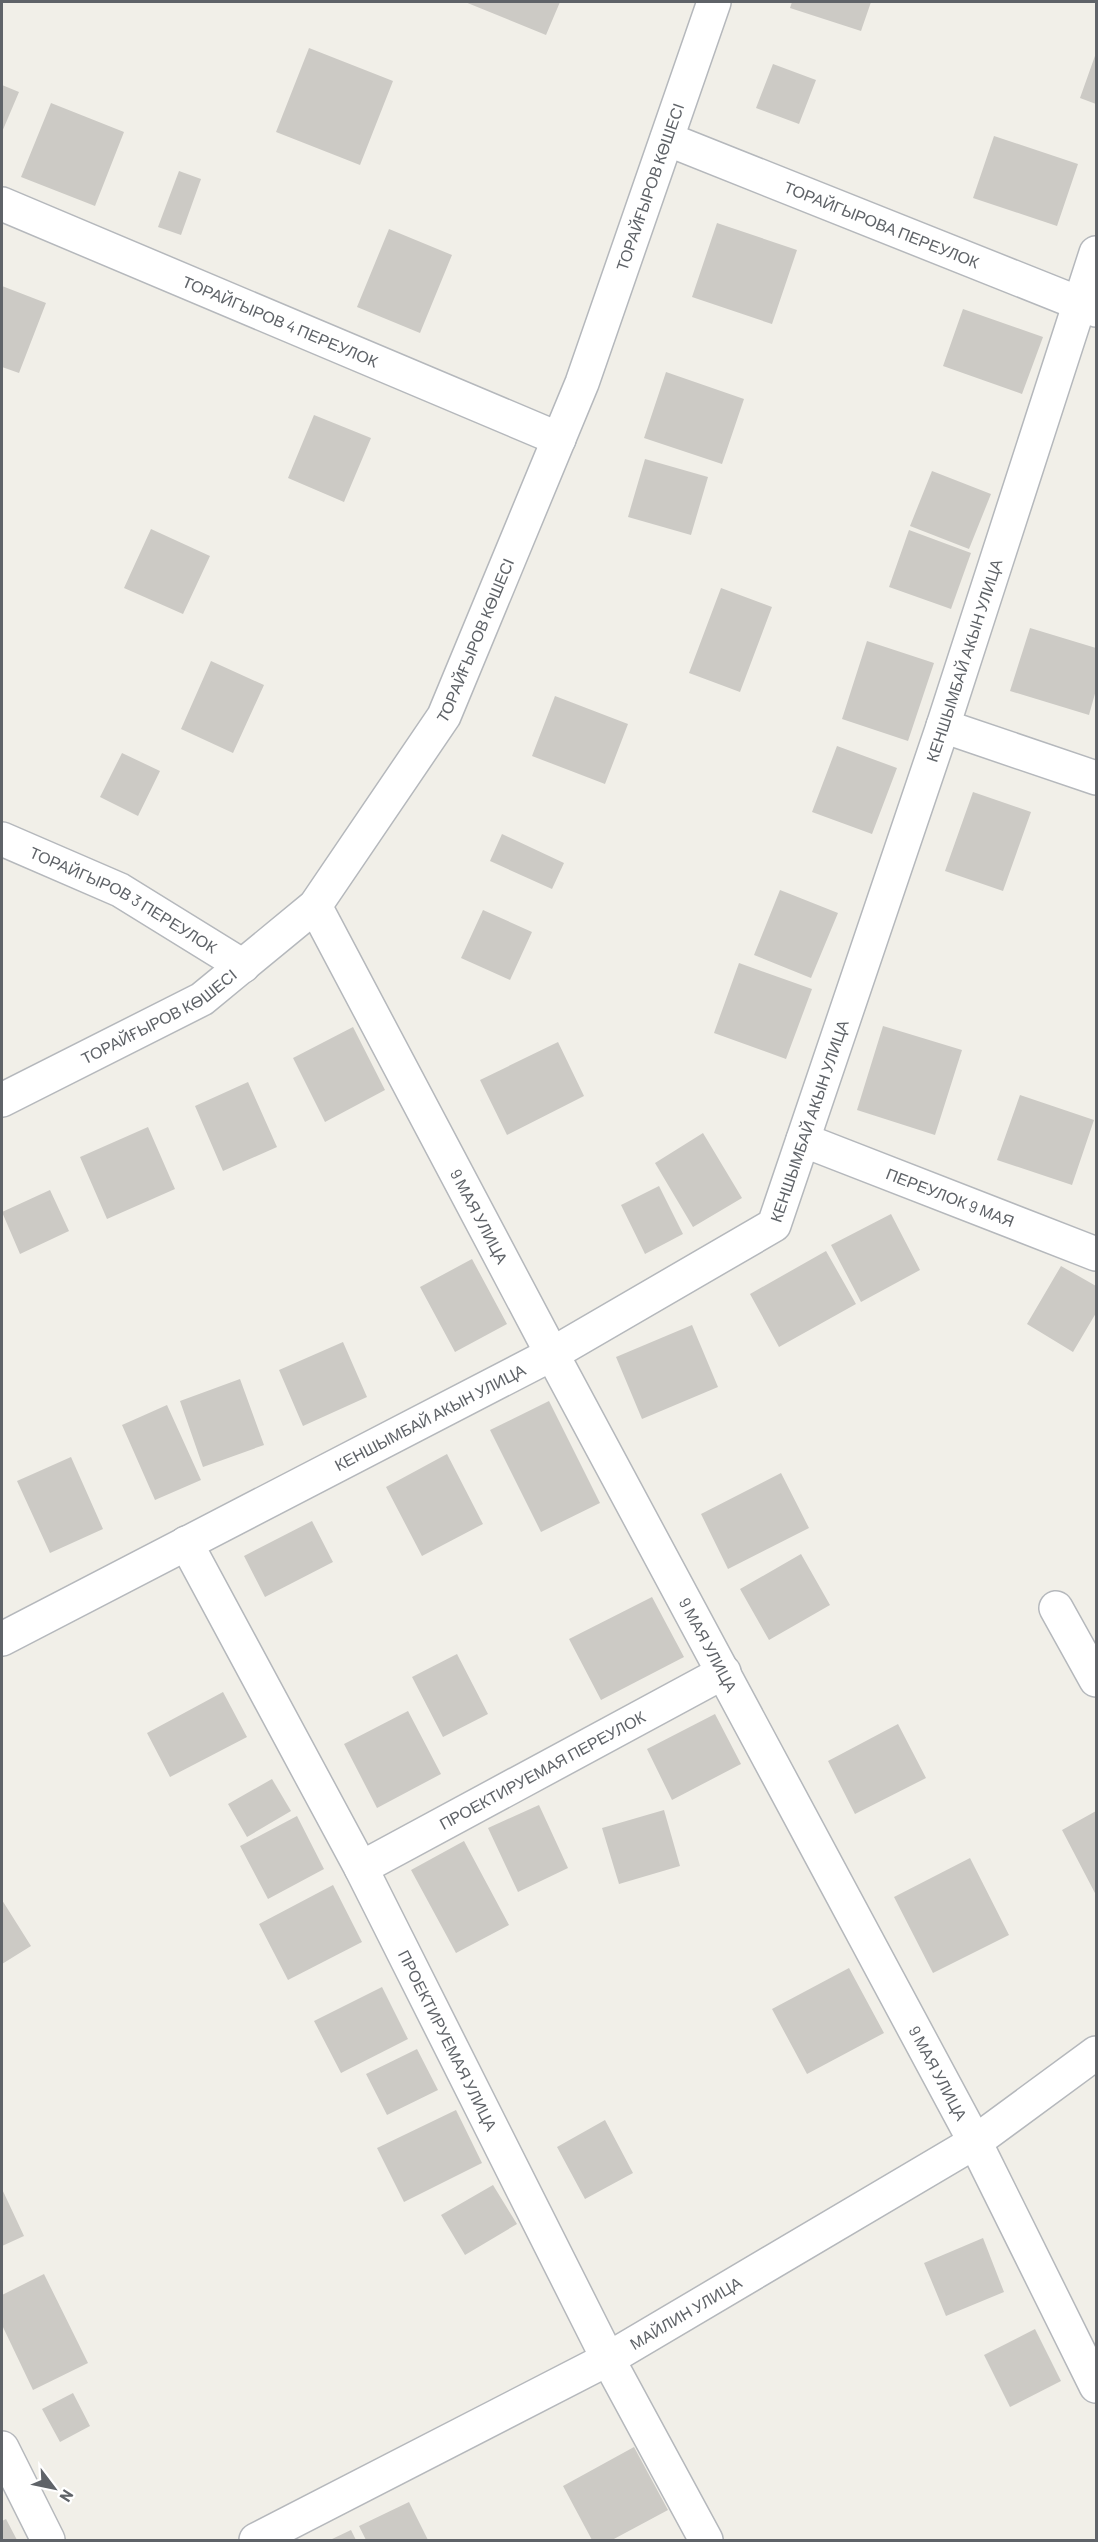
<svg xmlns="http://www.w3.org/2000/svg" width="1098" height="2542" font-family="Barlow,sans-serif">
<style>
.building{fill:#cccac5}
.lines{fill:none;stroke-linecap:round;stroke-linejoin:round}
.minor-casing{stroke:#b5b8bc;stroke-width:36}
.minor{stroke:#fff;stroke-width:33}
.labels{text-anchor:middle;stroke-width:4.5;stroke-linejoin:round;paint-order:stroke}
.street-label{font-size:16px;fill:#5f6368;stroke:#fff}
</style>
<rect width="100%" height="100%" fill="#f1efe8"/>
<path class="building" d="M 465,2 L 560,2 L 546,35 Z
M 792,2 L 871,2 L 861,31 L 790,8 Z
M 309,48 L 393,81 L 360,165 L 276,132 Z
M 1096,53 L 1096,104 L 1080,98 Z
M 773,64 L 816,80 L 799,124 L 756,108 Z
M 2,85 L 19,92 L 2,132 Z
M 51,103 L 124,132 L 95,206 L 21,177 Z
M 994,136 L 1078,164 L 1057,226 L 973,198 Z
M 179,171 L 201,179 L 181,235 L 158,227 Z
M 717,223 L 797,250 L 772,324 L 692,297 Z
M 389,229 L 452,255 L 420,333 L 357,307 Z
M 2,286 L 46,303 L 19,373 L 2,367 Z
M 963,309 L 1043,337 L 1022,394 L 943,366 Z
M 666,372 L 744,399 L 722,464 L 644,438 Z
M 314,415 L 371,438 L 344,502 L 288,478 Z
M 645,459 L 708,477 L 691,535 L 628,517 Z
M 932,471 L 991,494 L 969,549 L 910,526 Z
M 151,529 L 210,556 L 183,614 L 124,588 Z
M 909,530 L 971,553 L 951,609 L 889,587 Z
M 721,588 L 772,607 L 740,692 L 689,673 Z
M 1030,628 L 1096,648 L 1096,690 L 1089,715 L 1010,691 Z
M 867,641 L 934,663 L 908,741 L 842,719 Z
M 211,661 L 264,685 L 233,753 L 181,729 Z
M 555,696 L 628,724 L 605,784 L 532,756 Z
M 837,746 L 897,768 L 872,834 L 812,812 Z
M 122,753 L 160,771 L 138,816 L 100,797 Z
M 973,792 L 1031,812 L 1003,891 L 945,871 Z
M 502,834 L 564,863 L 552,889 L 490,861 Z
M 780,890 L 838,913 L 811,978 L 754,955 Z
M 483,910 L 532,932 L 510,980 L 461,958 Z
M 739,963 L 812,989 L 786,1059 L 714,1033 Z
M 883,1026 L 962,1050 L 935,1135 L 857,1110 Z
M 353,1027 L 385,1090 L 325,1122 L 293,1058 Z
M 558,1042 L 584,1096 L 507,1135 L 480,1080 Z
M 248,1082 L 277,1147 L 223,1171 L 195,1106 Z
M 1020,1095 L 1094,1120 L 1072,1185 L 997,1160 Z
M 148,1127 L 175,1189 L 107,1219 L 80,1157 Z
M 703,1133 L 742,1198 L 693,1227 L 655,1163 Z
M 659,1186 L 683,1234 L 645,1254 L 621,1205 Z
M 50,1190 L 69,1231 L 20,1254 L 2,1212 Z
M 891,1214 L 920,1270 L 861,1302 L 831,1245 Z
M 826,1251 L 856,1304 L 779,1347 L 750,1294 Z
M 472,1259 L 507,1324 L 455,1352 L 420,1287 Z
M 1061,1266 L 1096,1286 L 1096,1313 L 1073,1352 L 1027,1324 Z
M 692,1325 L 718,1387 L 642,1419 L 616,1357 Z
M 343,1342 L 367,1397 L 303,1426 L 279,1370 Z
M 240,1379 L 264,1445 L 203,1467 L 180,1401 Z
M 549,1401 L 600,1503 L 541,1532 L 490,1430 Z
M 167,1405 L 201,1480 L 155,1500 L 122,1425 Z
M 447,1454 L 483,1524 L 422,1556 L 386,1487 Z
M 71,1457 L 103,1529 L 50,1553 L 17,1481 Z
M 781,1473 L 809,1528 L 728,1569 L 701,1514 Z
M 312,1521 L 333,1562 L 265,1597 L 244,1556 Z
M 801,1554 L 830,1605 L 769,1640 L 740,1589 Z
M 652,1597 L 684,1657 L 601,1700 L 569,1639 Z
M 457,1654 L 488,1714 L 443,1737 L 412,1677 Z
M 223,1692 L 247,1737 L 170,1777 L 147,1733 Z
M 408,1711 L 441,1774 L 377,1808 L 344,1744 Z
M 715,1714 L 741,1764 L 672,1800 L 647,1749 Z
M 898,1724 L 926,1778 L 855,1814 L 828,1761 Z
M 272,1779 L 291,1811 L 247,1837 L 228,1804 Z
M 539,1805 L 568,1868 L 518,1892 L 488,1828 Z
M 664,1810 L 680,1866 L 619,1884 L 602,1828 Z
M 1096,1811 L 1096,1895 L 1062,1830 Z
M 297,1816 L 324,1869 L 268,1899 L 240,1846 Z
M 464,1841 L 509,1925 L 456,1953 L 411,1870 Z
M 970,1858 L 1009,1935 L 933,1973 L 894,1897 Z
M 333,1885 L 362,1942 L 288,1980 L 259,1924 Z
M 2,1900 L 31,1946 L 2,1964 Z
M 849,1968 L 884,2033 L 807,2074 L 772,2009 Z
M 382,1987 L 408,2039 L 341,2073 L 314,2021 Z
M 417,2049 L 438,2090 L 387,2115 L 366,2074 Z
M 456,2110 L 482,2163 L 404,2202 L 377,2148 Z
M 605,2120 L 633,2173 L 585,2199 L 557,2147 Z
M 493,2185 L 517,2224 L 465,2255 L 441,2215 Z
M 2,2189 L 24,2236 L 2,2246 Z
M 983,2238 L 1004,2292 L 946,2316 L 924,2263 Z
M 44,2274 L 88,2363 L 33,2390 L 2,2325 L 2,2295 Z
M 1035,2329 L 1061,2381 L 1010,2407 L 984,2355 Z
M 73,2393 L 90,2426 L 60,2442 L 42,2409 Z
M 634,2447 L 668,2510 L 612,2540 L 592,2540 L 563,2486 Z
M 409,2502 L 428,2540 L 366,2540 L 359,2526 Z
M 6,2519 L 17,2540 L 2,2540 L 2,2521 Z
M 351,2530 L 356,2540 L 330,2540 Z"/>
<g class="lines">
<defs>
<g id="minor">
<path id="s1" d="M 667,139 L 1096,310"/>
<path id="s2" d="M 2,204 L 559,439"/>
<path d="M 943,726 L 1096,778"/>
<path id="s3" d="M 2,839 L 120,890 L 243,966"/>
<path id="s4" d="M 315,906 L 552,1354 L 975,2142 L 1096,2386"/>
<path id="s5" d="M 2,1100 L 202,999 L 315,906 L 444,716 L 582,383 L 714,2"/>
<path id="s6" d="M 803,1140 L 1096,1254"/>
<path id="s7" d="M 186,1543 L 361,1868 L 608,2359 L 706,2540"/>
<path d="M 1056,1608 L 1096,1680"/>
<path id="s8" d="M 2,1639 L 552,1354 L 774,1225 L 943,726 L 1096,253"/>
<path id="s9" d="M 361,1868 L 724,1672"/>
<path d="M 2,2448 L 48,2540"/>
<path id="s10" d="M 256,2540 L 608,2359 L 975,2142 L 1096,2053"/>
</g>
</defs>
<use href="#minor" class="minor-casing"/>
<use href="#minor" class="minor"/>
</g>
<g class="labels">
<g class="street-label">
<text dy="6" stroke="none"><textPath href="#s5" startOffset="1168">ТОРАЙҒЫРОВ КӨШЕСІ</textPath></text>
<text dy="6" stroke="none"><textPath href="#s1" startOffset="231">ТОРАЙГЫРОВА ПЕРЕУЛОК</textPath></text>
<text dy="6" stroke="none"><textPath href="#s2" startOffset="302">ТОРАЙГЫРОВ 4 ПЕРЕУЛОК</textPath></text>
<text dy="6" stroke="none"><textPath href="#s5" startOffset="682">ТОРАЙҒЫРОВ КӨШЕСІ</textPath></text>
<text dy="6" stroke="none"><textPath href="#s8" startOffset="1472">КЕНШЫМБАЙ АКЫН УЛИЦА</textPath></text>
<text dy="6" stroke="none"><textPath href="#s3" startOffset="136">ТОРАЙГЫРОВ 3 ПЕРЕУЛОК</textPath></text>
<text dy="6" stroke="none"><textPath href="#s5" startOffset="178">ТОРАЙҒЫРОВ КӨШЕСІ</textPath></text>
<text dy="6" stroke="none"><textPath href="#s8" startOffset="986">КЕНШЫМБАЙ АКЫН УЛИЦА</textPath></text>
<text dy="6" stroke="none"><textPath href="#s6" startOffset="158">ПЕРЕУЛОК 9 МАЯ</textPath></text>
<text dy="6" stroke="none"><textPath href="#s4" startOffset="351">9 МАЯ УЛИЦА</textPath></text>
<text dy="6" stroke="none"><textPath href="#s8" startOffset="482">КЕНШЫМБАЙ АКЫН УЛИЦА</textPath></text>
<text dy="6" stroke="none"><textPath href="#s4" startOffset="837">9 МАЯ УЛИЦА</textPath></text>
<text dy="6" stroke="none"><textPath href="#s9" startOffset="206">ПРОЕКТИРУЕМАЯ ПЕРЕУЛОК</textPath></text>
<text dy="6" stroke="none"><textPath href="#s7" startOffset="562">ПРОЕКТИРУЕМАЯ УЛИЦА</textPath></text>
<text dy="6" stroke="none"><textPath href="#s4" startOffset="1323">9 МАЯ УЛИЦА</textPath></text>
<text dy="6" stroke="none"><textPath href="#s10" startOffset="486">МАЙЛИН УЛИЦА</textPath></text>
</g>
</g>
<rect width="1098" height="2542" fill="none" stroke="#5f6368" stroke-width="6"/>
<g transform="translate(54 2488) rotate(122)" stroke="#ffffff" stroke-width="4.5" paint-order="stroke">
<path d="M0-4.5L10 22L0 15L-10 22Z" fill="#5f6368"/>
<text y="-9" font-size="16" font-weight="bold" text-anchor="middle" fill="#5f6368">N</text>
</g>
</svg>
